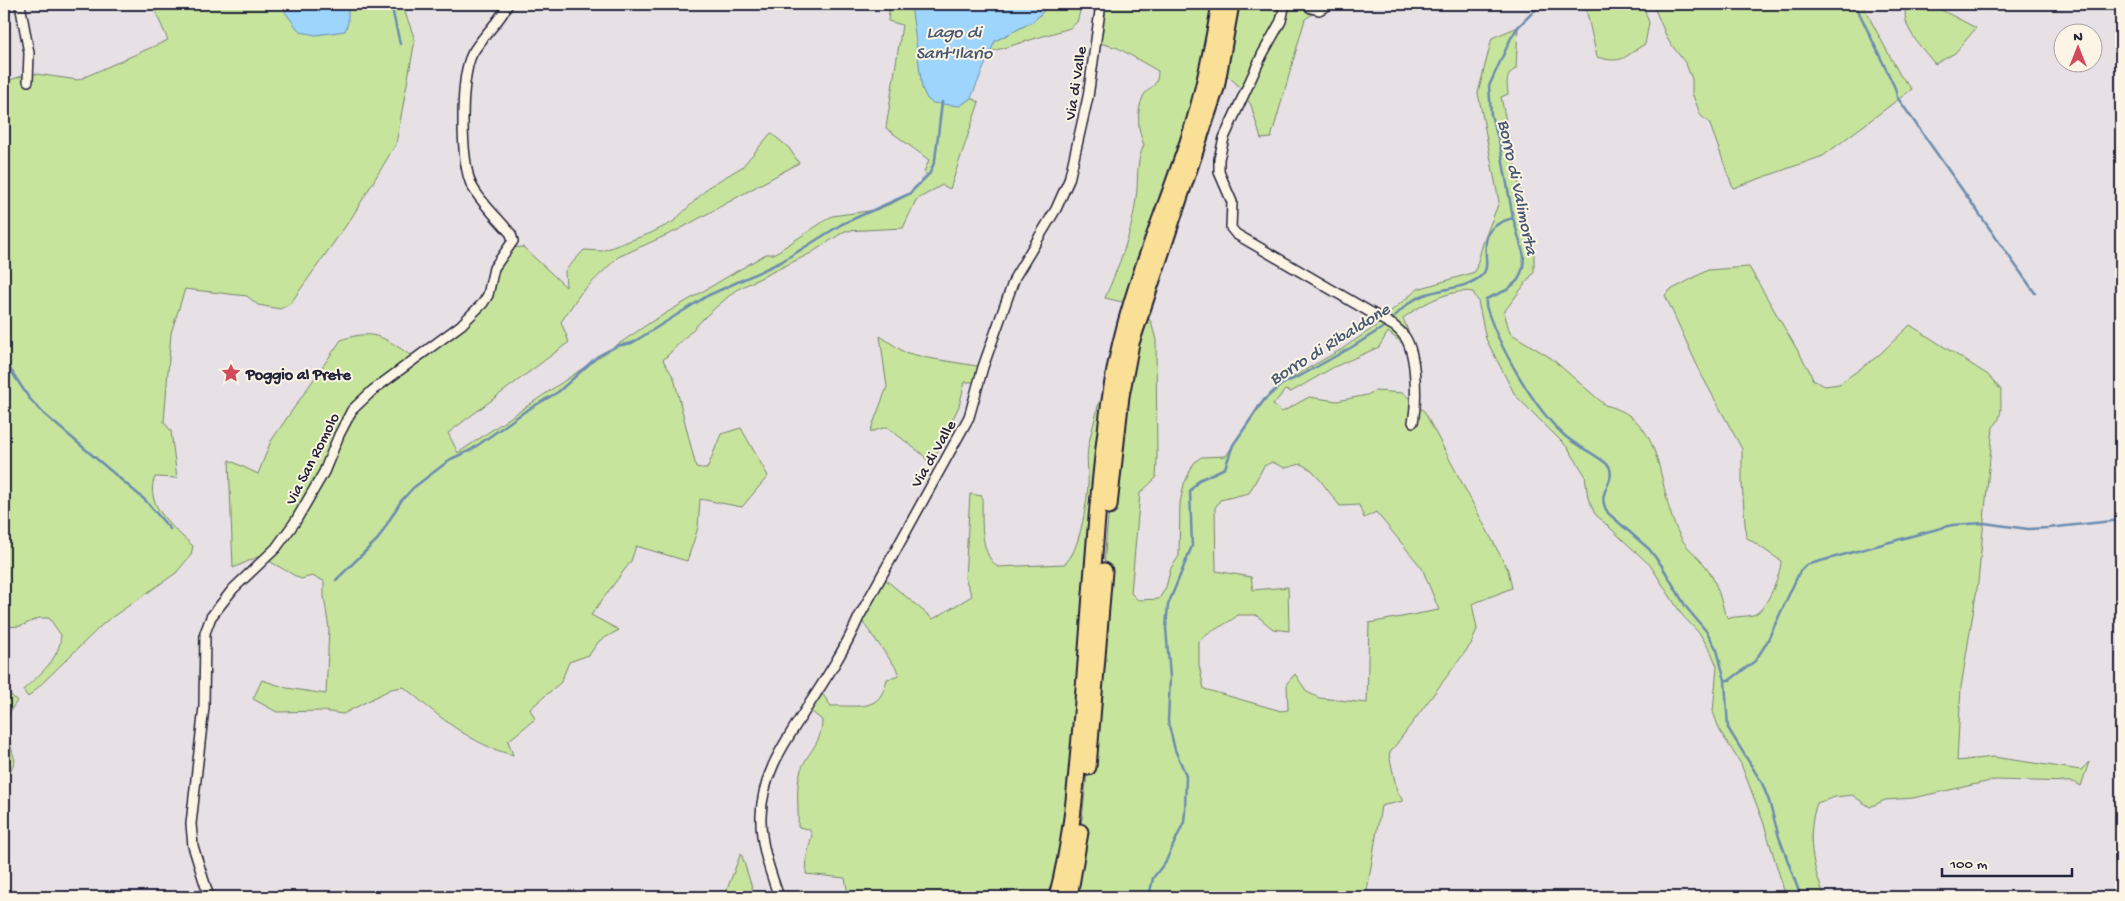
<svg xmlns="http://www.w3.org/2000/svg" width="2125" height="901" font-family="'Gochi Hand',sans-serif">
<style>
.green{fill:#c7e49c;stroke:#74836c;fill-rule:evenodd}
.water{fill:#9dd5fd;stroke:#6c8daf}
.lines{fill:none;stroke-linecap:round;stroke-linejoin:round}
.stream{stroke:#6c8daf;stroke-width:2.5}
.minor-casing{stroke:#22223b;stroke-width:12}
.trunk-casing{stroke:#22223b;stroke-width:19}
.minor{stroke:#fcf5e5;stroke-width:9}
.trunk{stroke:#fadf96;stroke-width:15}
.labels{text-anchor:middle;stroke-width:4;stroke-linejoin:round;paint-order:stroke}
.street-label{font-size:16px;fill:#22223b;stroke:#fcf5e5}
.poi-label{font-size:16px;font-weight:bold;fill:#22223b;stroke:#fcf5e5;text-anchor:start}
.water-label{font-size:18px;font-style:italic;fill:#475875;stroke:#fcf5e5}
</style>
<rect width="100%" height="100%" fill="#e7e0e4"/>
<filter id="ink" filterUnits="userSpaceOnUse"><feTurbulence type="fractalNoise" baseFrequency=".02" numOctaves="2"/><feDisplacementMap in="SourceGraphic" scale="10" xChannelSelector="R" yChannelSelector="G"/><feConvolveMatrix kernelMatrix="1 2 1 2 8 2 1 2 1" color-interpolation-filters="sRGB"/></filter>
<g filter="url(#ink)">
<path class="green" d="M 152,4 L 402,4 L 415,40 L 396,144 L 352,217 L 290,304 L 280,309 L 258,305 L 247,296 L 185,289 L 171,333 L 164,422 L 171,431 L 177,478 L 155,477 C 143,505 175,529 193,546 L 191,555 L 176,573 L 105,622 L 28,697 L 23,690 C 40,674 60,659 61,635 L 49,618 L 39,618 L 21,626 L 4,627 L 4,82 L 25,75 L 36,74 L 78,80 L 168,40 Z
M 890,4 L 911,4 L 917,40 L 960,106 L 971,98 L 979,102 L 950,189 L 942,185 L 916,200 L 903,228 L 845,231 L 811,253 L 736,290 L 707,315 L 663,360 L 674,378 L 696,467 L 707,469 L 721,434 L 741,428 L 768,476 L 742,507 L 700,499 L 698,528 L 687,561 L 636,546 L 631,561 L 591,615 L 619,630 L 599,641 L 589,655 L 569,662 L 561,682 L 530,709 L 535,719 L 508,741 L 513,755 C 471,745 436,714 404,687 L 391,689 L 343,714 L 323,711 L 277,712 L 253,699 L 262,680 L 287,688 L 326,694 L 329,629 L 324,596 L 324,581 L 312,576 L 301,579 L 260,556 L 233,568 L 229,460 L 258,474 L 271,441 L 341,340 C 376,327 387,340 416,359 L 483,303 L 494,268 L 508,248 L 523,247 L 566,287 L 565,271 L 584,250 L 602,251 L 651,233 L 673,222 L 710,186 L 742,167 L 771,133 L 789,148 L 799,163 L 678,230 L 618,257 L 580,294 L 561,322 L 569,342 L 448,433 L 458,453 L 651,322 L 766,254 L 774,254 L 832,216 L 876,210 L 895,202 L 909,194 L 927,175 L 924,172 L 929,160 L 886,128 L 902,25 L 888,21 Z
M 1050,4 L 1082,4 L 1077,22 L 1070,28 L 990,52 L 995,41 L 1034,21 Z
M 1101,4 L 1220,4 L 1213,44 L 1131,304 L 1105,298 C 1119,265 1132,234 1136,198 C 1139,179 1135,164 1144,145 C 1138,132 1136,111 1143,97 C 1149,85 1158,89 1158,71 L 1118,48 L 1096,42 Z
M 1231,4 L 1322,4 L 1319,10 L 1305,19 L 1271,138 L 1261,139 L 1251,105 L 1236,83 L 1220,70 Z
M 1585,4 L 1862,4 L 1900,75 L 1912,89 L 1823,156 L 1733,188 L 1709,122 L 1701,116 L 1692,93 L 1692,79 L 1686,64 L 1668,40 L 1654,7 L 1644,8 L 1649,23 L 1645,44 C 1624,56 1624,65 1597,57 Z
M 1907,4 L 1930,4 L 1976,28 L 1955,53 L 1935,64 C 1923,49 1898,25 1907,4 Z
M 1518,27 L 1516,69 C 1505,74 1507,84 1508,94 L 1501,97 L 1531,244 L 1534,246 L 1534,272 L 1504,312 L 1510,333 L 1551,358 L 1605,405 C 1669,420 1655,491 1680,536 C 1687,550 1702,559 1709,571 C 1717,584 1721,600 1725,614 L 1729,618 C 1737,616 1745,617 1753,615 C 1766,612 1781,574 1781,561 L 1746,537 L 1742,483 L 1742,449 L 1702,376 L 1665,295 L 1669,291 L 1708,270 L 1749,267 L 1809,370 L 1813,380 L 1825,386 L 1839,384 L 1878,356 L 1910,325 L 1988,375 L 2001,390 C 2000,404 2004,417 1993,427 L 1978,582 L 1961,687 L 1957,761 L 1993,757 L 2081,770 L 2089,762 L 2081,786 L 2074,782 L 1995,780 L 1913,798 L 1885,800 L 1870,807 L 1852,795 L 1835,797 L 1817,803 C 1806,835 1812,867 1825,897 L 1786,897 L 1764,824 L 1741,764 L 1720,731 L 1713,712 L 1717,666 L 1711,652 L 1700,634 L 1682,615 L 1650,565 L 1595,514 L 1588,498 L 1585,475 L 1568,448 L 1515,395 L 1486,339 L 1478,301 L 1473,292 C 1450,288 1421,305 1403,318 L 1410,336 L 1402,343 L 1388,332 L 1379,347 L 1334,367 L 1291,392 L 1285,390 L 1273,405 L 1282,412 L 1309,397 L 1337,401 L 1367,395 L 1375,391 L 1403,393 L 1424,411 L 1508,570 L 1512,588 L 1472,604 L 1477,629 L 1471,644 L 1389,754 L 1397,791 L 1403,801 L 1381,806 L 1366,897 L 1069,897 L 1082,819 L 1094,710 L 1106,539 L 1117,427 L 1141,308 L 1151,322 L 1156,340 L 1157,461 L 1156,478 L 1140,493 L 1131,593 L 1138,600 L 1159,599 L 1166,587 L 1171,568 L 1179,556 L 1180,503 L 1184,484 L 1194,463 L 1201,457 L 1226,456 L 1259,405 L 1279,385 L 1342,349 L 1385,320 L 1391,311 L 1418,289 L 1475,272 L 1483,243 L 1499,202 L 1478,93 L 1492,38 ZM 1272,462 L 1285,468 L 1301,464 L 1313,471 L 1340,506 L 1359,505 L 1364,518 L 1376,512 L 1422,568 L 1439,610 L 1369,623 L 1367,703 L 1319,698 L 1307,692 L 1295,674 L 1287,683 L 1288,710 L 1281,711 L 1204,689 L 1199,665 L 1199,641 C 1211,630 1226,625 1238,615 L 1256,615 L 1273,629 L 1289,631 L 1288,587 L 1253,590 L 1251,577 L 1216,571 L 1215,508 L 1220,500 L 1249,493 L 1264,466 Z
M 880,336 L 904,352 L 928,358 L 983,367 L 979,382 L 965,382 L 959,406 L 931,465 L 922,454 L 887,427 L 870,432 L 887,387 Z
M 1110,398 L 1057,897 L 881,897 L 865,893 L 848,894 L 845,878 L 806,874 L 807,855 L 812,835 L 809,829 L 798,827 C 799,811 796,793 799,777 C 804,753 822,747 822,720 L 807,708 L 819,689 L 831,706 C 860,705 880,713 887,679 L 897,677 L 899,672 L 859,617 L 881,576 L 933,619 L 972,596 L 965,578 L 970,494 L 982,496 C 983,519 978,552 998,567 L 1064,564 C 1079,555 1087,503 1088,485 C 1089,472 1086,460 1088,447 C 1091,432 1096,417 1099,402 Z
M 4,684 L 9,693 L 17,701 C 0,722 9,738 15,761 L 4,783 Z
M 741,853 L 755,897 L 724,897 Z"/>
<path class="water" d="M 288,4 L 348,4 L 348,23 L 345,31 L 316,35 L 300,32 L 285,12 Z
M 911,4 L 1050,4 L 1034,21 L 995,41 L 971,98 L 960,106 L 933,103 L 927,99 L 922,88 Z"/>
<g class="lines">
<path class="stream" d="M 391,4 L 400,44
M 1541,4 L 1518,27 L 1511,38 L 1489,86 L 1491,115 L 1500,145 L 1513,218 L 1524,256 L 1523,268 L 1518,280 L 1507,290 L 1486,299 L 1486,306 C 1498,345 1534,409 1565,436 C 1578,447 1596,454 1609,466 C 1617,484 1594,491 1608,513 L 1649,549 L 1662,566 L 1686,607 L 1707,632 L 1717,650 L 1725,680 L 1728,728 L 1762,783 L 1769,801 L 1779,837 L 1801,897
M 1855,4 L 1895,88 L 1897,97 L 2035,293
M 1390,321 C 1400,311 1410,300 1424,295 C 1441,288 1468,289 1482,275 C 1496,262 1467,230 1513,218
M 4,360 L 29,398 L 44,414 L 145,500 L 170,529
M 336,580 L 378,539 L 401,501 L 413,488 L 451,459 L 471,450 L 524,412 L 558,392 L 598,356 L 617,346 L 632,343 L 707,296 L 781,262 L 842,224 L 909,194 L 930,173 L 935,160 L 942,102
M 1725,680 L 1730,680 L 1755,661 L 1766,644 L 1800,571 L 1806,565 L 1952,525 L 1984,523 L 2028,529 L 2048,528 L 2121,520
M 1149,897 L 1153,878 L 1166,861 L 1184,822 L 1185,812 L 1186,775 L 1175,750 L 1168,721 L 1170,677 L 1166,628 L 1168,605 L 1192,546 L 1190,491 L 1199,480 L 1225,468 L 1233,445 L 1264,400 L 1282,384 L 1302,375 L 1352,347 L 1387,325"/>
<defs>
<path id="minor" d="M 20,4 L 29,53 L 28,81
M 1285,4 L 1281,21 L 1262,55 L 1224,138 L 1219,159 L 1219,172 L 1232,202 L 1231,228 L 1236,234 L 1394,326 C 1398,329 1402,333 1405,337 C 1417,355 1417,402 1413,422
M 1306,4 L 1311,8 L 1319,10 L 1330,4
M 209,897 L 193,846 L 191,824 L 204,707 L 205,633 L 211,617 L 233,589 L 276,548 L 295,522 L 324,472 L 339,435 L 352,410 L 373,390 L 461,325 L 483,303 L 488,295 L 494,268 L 513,241 L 511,234 C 499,219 481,203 472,186 C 460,162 460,77 472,54 C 482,36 500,22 508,4
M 779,897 C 770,871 760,844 761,816 C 762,773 786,741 808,706 C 827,677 845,649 859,617 L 969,417 L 983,367 L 1015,277 L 1056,209 L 1069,180 L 1088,97 L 1101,4"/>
<path id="trunk" d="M 1109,506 L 1121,396 L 1131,343 L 1216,88 L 1231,4
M 1088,767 L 1104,571
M 1057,897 C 1072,841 1076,783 1081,725 C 1091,612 1095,499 1112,387 C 1125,302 1161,223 1188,142 C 1203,97 1212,51 1220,4
M 1069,897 L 1080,832"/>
</defs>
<use href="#minor" class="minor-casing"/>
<use href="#trunk" class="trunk-casing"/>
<use href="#minor" class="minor"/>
<use href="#trunk" class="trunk"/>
</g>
</g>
<defs>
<symbol id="sight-bare" viewBox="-9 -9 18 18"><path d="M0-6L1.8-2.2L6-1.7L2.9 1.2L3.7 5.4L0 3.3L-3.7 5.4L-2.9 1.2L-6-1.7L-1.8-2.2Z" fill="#d1495b" stroke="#fcf5e5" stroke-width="2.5" paint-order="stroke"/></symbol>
</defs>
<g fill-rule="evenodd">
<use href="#sight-bare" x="217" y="359" width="28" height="28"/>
</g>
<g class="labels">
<g class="street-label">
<text transform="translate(1074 83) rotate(-81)" y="6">Via di Valle</text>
<text transform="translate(932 453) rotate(-60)" y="6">Via di Valle</text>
<text transform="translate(311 458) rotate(-63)" y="6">Via San Romolo</text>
</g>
<g class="poi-label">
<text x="246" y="379">Poggio al Prete</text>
</g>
<g class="water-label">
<text x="954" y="37">Lago di<tspan x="954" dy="21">Sant'Ilario</tspan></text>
<text transform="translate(1519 187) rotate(78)" y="6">Borro di Valimorta</text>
<text transform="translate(1329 343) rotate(-32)" y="6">Borro di Ribaldone</text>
</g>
</g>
<rect width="2125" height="901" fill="none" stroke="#fcf5e5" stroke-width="20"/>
<rect x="10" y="10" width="2105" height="881" fill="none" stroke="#22223b" stroke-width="2" filter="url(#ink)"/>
<g transform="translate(2078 48)"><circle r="24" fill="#fcf5e5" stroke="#a5a1a1"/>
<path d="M0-4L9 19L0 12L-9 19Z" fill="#d1495b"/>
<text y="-8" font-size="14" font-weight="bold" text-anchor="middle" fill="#22223b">N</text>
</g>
<path d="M1942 868v8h130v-8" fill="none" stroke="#22223b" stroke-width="2.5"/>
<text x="1950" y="868" font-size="15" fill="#22223b" stroke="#fcf5e5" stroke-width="4" paint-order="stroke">100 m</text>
</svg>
